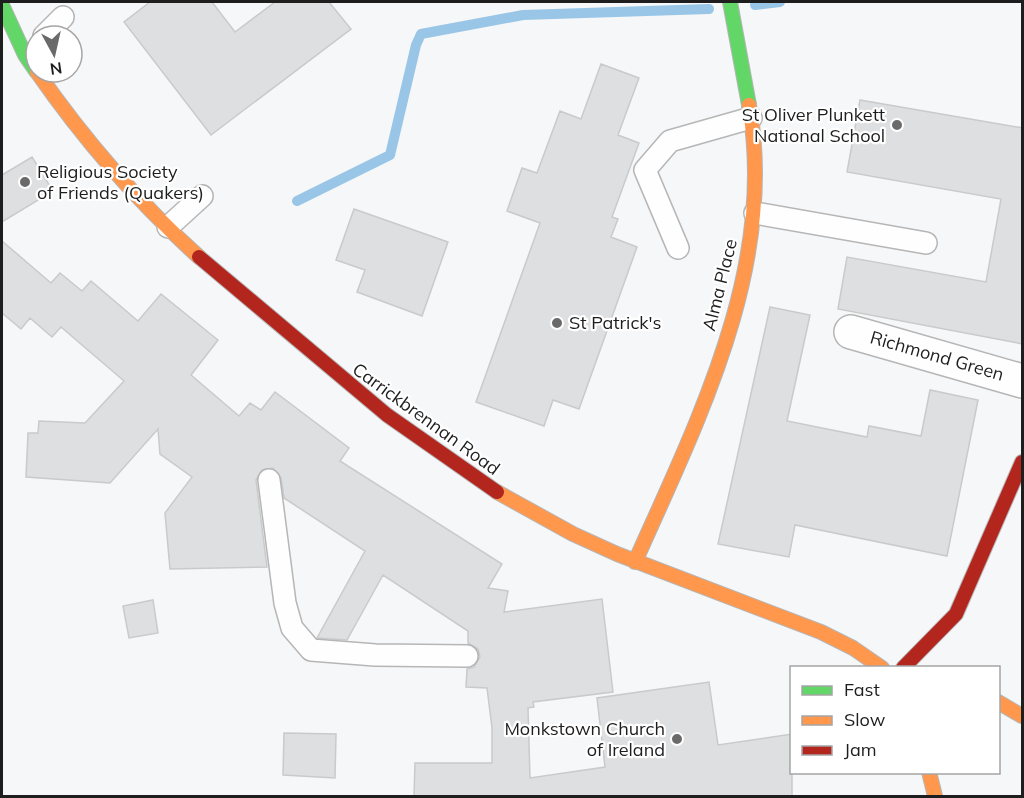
<svg xmlns="http://www.w3.org/2000/svg" width="1024" height="798" font-family="Mulish,sans-serif">
<style>
.lines{fill:none;stroke-linecap:round;stroke-linejoin:round}
.stream{stroke:#99c6e6;stroke-width:10}
.building{fill:#dedfe0;stroke:#c9cacb;stroke-width:1.5}
.lane-casing{stroke:#b6b6b7;stroke-width:24}
.street-casing{stroke:#b6b6b7;stroke-width:36}
.fast-casing{stroke:#b6b6b7;stroke-width:16}
.slow-casing{stroke:#b6b6b7;stroke-width:16}
.jam-casing{stroke:#b6b6b7;stroke-width:16}
.lane{stroke:#fefefe;stroke-width:21}
.street{stroke:#fefefe;stroke-width:33}
.fast{stroke:#63d668;stroke-width:14}
.slow{stroke:#ff974d;stroke-width:14}
.jam{stroke:#b3261e;stroke-width:14}
.poi-dot{fill:#6a6a6b;stroke:#fff;stroke-width:2}
.labels{text-anchor:middle;stroke-width:4.5;stroke-linejoin:round;paint-order:stroke}
.poi-label{font-size:18px;fill:#1e1e1f;stroke:#fff;text-anchor:end}
.street-label{font-size:18px;fill:#1e1e1f;stroke:#fff}
</style>
<rect width="100%" height="100%" fill="#f6f7f8"/>
<g class="lines">
<path class="stream" d="M 755,5 L 780,2
M 297,201 L 390,155 L 416,45 L 421,34 L 523,15 L 709,9"/>
</g>
<path class="building" d="M 150,2 L 212,2 L 235,32 L 275,2 L 329,2 L 351,29 L 211,135 L 124,22 Z
M 601,64 L 639,78 L 618,135 L 639,143 L 612,217 L 618,219 L 611,237 L 637,247 L 579,409 L 553,400 L 544,426 L 476,402 L 540,223 L 507,211 L 522,168 L 537,173 L 560,111 L 581,119 Z
M 860,100 L 1023,128 L 1023,344 L 838,309 L 847,257 L 986,282 L 1001,199 L 847,172 Z
M 32,157 L 53,191 L 2,222 L 2,175 Z
M 354,209 L 448,242 L 422,316 L 357,292 L 365,270 L 336,260 Z
M 2,241 L 51,283 L 60,273 L 82,291 L 91,281 L 138,321 L 161,294 L 218,340 L 191,375 L 239,416 L 250,403 L 261,410 L 275,392 L 349,448 L 340,461 L 502,564 L 488,588 L 508,591 L 504,612 L 602,599 L 613,692 L 533,702 L 534,707 L 528,708 L 530,778 L 605,767 L 597,698 L 709,682 L 718,745 L 792,734 L 792,796 L 414,796 L 415,763 L 492,763 L 492,728 L 487,688 L 466,687 L 467,669 L 474,667 L 480,657 L 478,649 L 468,643 L 468,631 L 383,575 L 347,640 L 317,638 L 365,551 L 284,498 L 281,478 L 273,468 L 262,470 L 256,480 L 267,567 L 170,569 L 165,513 L 192,477 L 160,454 L 158,429 L 110,483 L 26,477 L 28,433 L 38,433 L 39,421 L 85,423 L 124,381 L 61,327 L 52,337 L 30,318 L 21,329 L 2,313 Z
M 770,307 L 810,315 L 787,421 L 867,437 L 869,426 L 921,436 L 930,390 L 978,400 L 947,556 L 795,525 L 789,557 L 718,544 Z
M 153,600 L 158,633 L 129,638 L 123,606 Z
M 284,733 L 336,734 L 335,778 L 283,775 Z"/>
<g class="lines">
<defs>
<path id="lane" d="M 44,36 L 63,17
M 755,213 L 926,243
M 168,227 L 202,196
M 678,248 L 645,170 L 670,141 L 751,118
M 269,480 L 285,603 L 292,628 L 311,650 L 375,655 L 467,656"/>
<path id="street" d="M 851,332 L 1022,381"/>
<path id="fast" d="M 730,2 L 749,105
M 2,5 L 25,55 L 36,71"/>
<path id="slow" d="M 37,72 C 85,141 137,201 199,257
M 497,492 L 573,534 L 617,554 L 821,632 L 853,648 L 882,668
M 635,562 C 698,420 778,265 749,105
M 998,702 L 1022,716
M 929,772 L 935,796"/>
<path id="jam" d="M 199,257 L 387,415 L 497,492
M 903,668 L 956,614 L 1022,462"/>
</defs>
<use href="#lane" class="lane-casing"/>
<use href="#street" class="street-casing"/>
<use href="#fast" class="fast-casing"/>
<use href="#slow" class="slow-casing"/>
<use href="#jam" class="jam-casing"/>
<use href="#lane" class="lane"/>
<use href="#street" class="street"/>
<use href="#fast" class="fast"/>
<use href="#slow" class="slow"/>
<use href="#jam" class="jam"/>
</g>
<g class="poi-dot">
<circle cx="897" cy="125" r="6"/>
<circle cx="25" cy="182" r="6"/>
<circle cx="557" cy="323" r="6"/>
<circle cx="677" cy="739" r="6"/>
</g>
<g class="labels">
<g class="poi-label">
<text x="885" y="121">St Oliver Plunkett<tspan x="885" dy="21">National School</tspan></text>
<text x="37" y="178" text-anchor="start">Religious Society<tspan x="37" dy="21">of Friends (Quakers)</tspan></text>
<text x="569" y="329" text-anchor="start">St Patrick's</text>
<text x="665" y="735">Monkstown Church<tspan x="665" dy="21">of Ireland</tspan></text>
</g>
<g class="street-label">
<text transform="translate(720 285) rotate(-76)" y="6">Alma Place</text>
<text transform="translate(937 356) rotate(16)" y="6">Richmond Green</text>
<text transform="translate(426 419) rotate(36)" y="6">Carrickbrennan Road</text>
</g>
</g>
<rect width="1024" height="798" fill="none" stroke="#1e1e1f" stroke-width="6"/>
<rect x="790" y="666" width="210" height="108" fill="#ffffff" stroke="#a5a5a5" stroke-width="1.5"/>
<rect x="802" y="686" width="30" height="9" fill="#63d668" stroke="#a5a5a5" stroke-width="1.5"/>
<text x="844" y="696" font-size="18" fill="#1e1e1f">Fast</text>
<rect x="802" y="716" width="30" height="9" fill="#ff974d" stroke="#a5a5a5" stroke-width="1.5"/>
<text x="844" y="726" font-size="18" fill="#1e1e1f">Slow</text>
<rect x="802" y="746" width="30" height="9" fill="#b3261e" stroke="#a5a5a5" stroke-width="1.5"/>
<text x="844" y="756" font-size="18" fill="#1e1e1f">Jam</text>
<g transform="translate(54 54) rotate(172)"><circle r="28" fill="#ffffff" stroke="#a5a5a5" stroke-width="1.5"/>
<path d="M0-4.5L10 22L0 15L-10 22Z" fill="#6a6a6b"/>
<text y="-9" font-size="16" font-weight="bold" text-anchor="middle" fill="#1e1e1f">N</text>
</g>
</svg>
